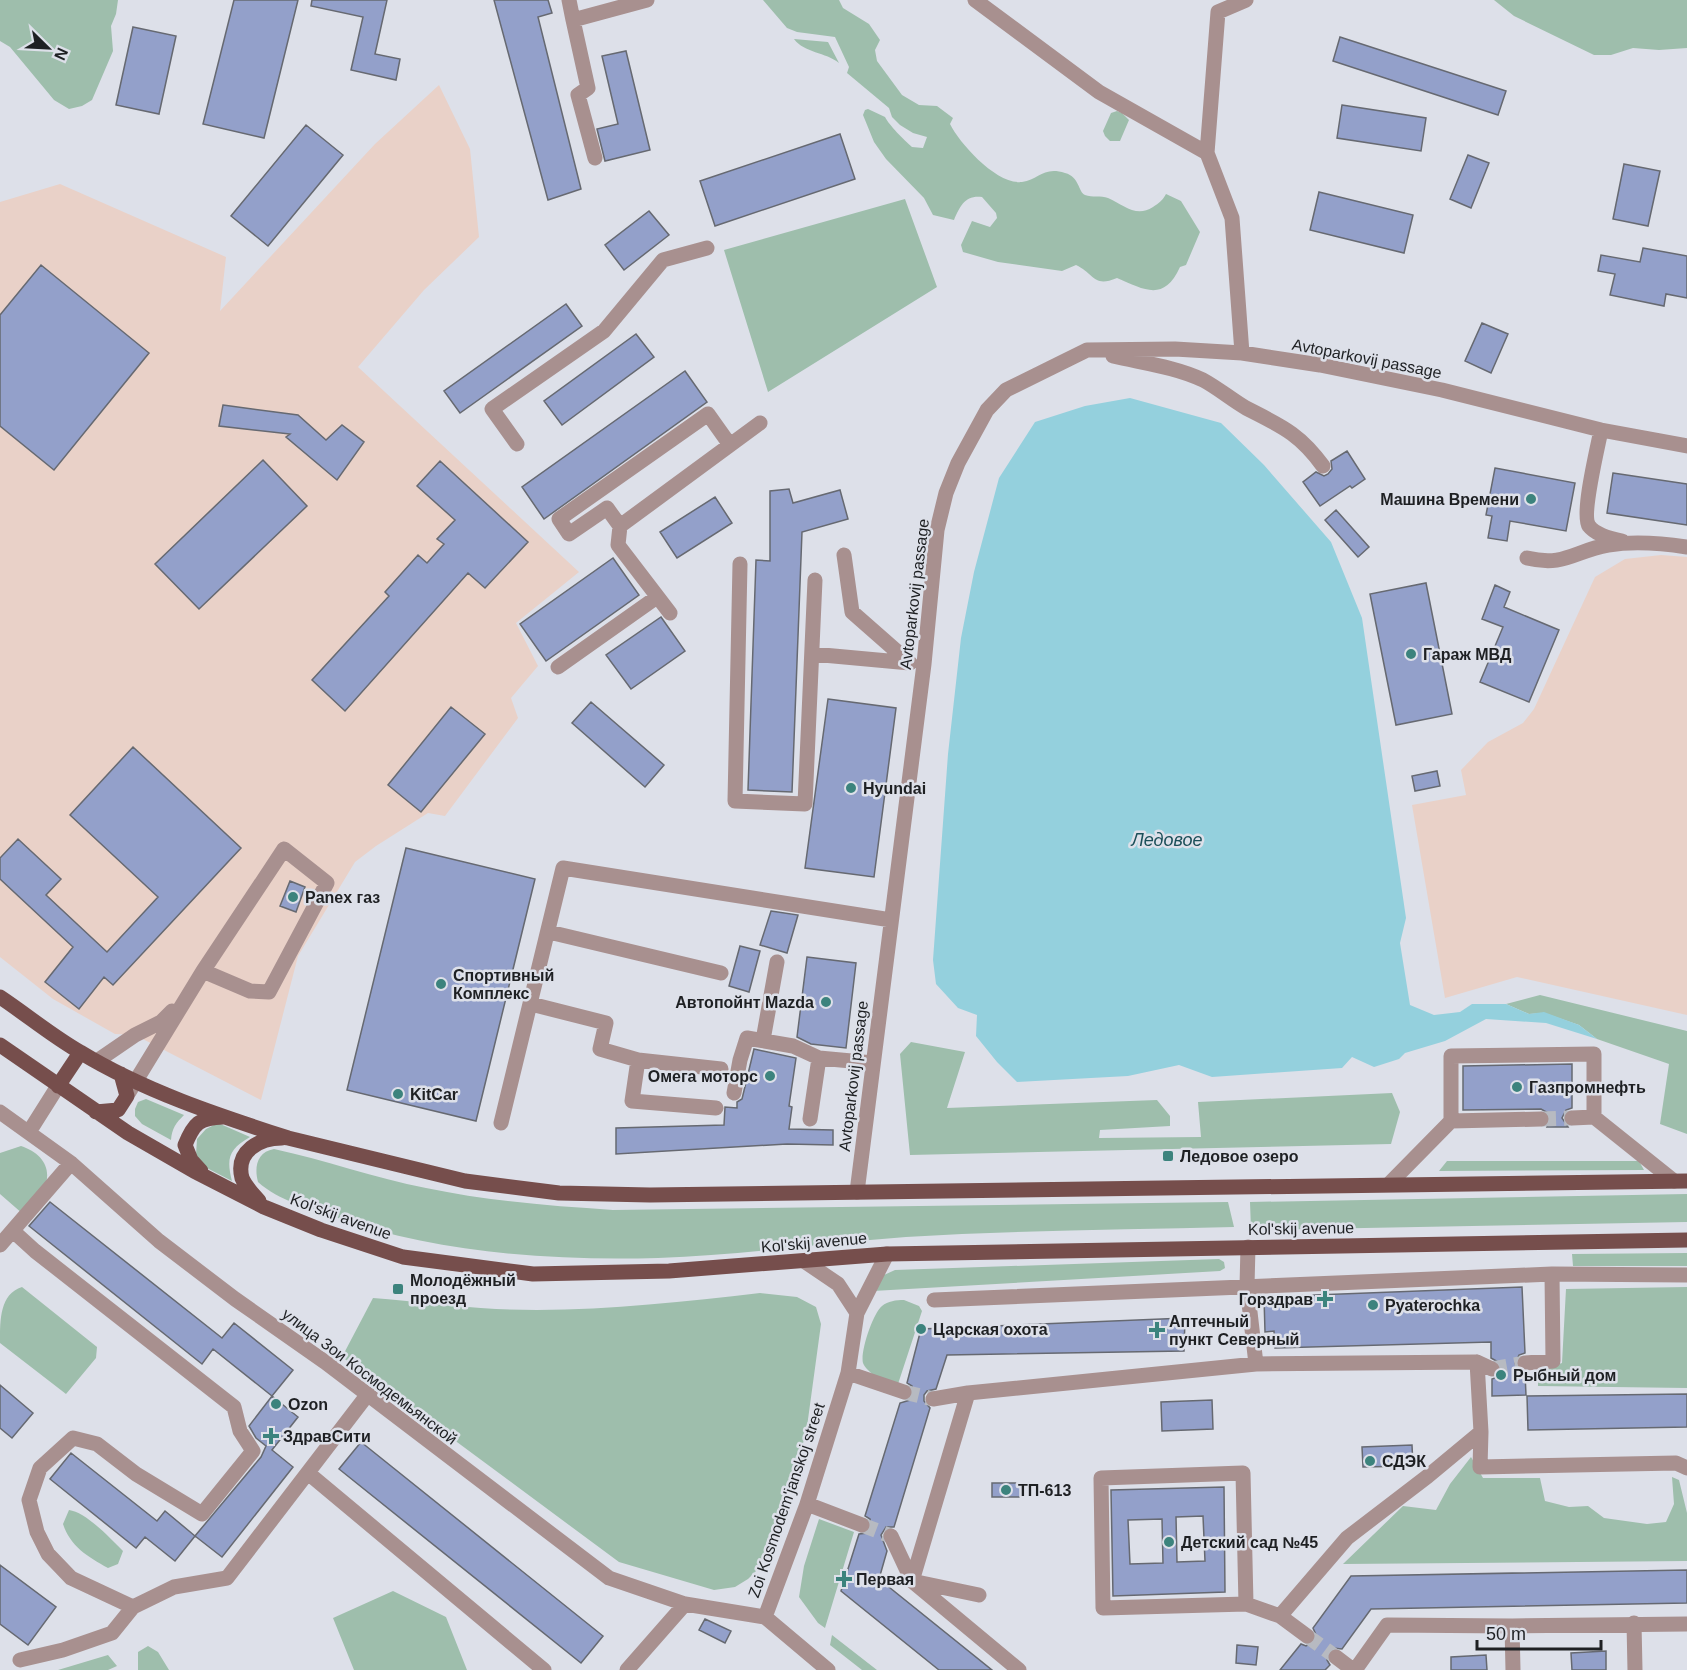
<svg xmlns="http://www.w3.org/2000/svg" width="1687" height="1670" font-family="Arial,sans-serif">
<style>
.industrial{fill:#e9d1c8}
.green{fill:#9ebeac}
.water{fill:#94d0dd}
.building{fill:#93a0ca;stroke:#666971;stroke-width:1.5;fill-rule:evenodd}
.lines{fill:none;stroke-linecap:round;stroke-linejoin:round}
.minor-tunnel{stroke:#b7bac1;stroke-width:15;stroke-dasharray:15 8;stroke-linecap:butt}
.minor{stroke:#a8908f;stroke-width:15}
.major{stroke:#764e4c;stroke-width:15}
.poi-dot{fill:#3c837d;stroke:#dde0e9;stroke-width:2}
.labels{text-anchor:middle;stroke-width:5;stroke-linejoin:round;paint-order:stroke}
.street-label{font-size:16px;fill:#1e2023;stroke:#dde0e9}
.poi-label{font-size:16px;font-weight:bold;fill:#1e2023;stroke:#dde0e9;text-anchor:start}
.water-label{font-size:18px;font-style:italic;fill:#1b4f59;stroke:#dde0e9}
</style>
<rect width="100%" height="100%" fill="#dde0e9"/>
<path class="industrial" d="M 439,85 L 470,149 L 479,237 L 424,290 L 358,367 L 579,572 L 516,623 L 538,666 L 511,698 L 518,718 L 445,816 L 428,813 L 376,846 L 355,862 L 298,956 L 261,1100 L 135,1035 L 115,1034 L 53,999 L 0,957 L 0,202 L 60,184 L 226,257 L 220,311 L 375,144 Z
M 1661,555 L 1687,557 L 1687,1015 L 1517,977 L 1445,998 L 1412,805 L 1466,795 L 1461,770 L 1488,742 L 1523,723 L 1534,709 L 1595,577 L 1625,559 Z"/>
<path class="green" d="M 0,0 L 118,0 L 116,14 L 111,26 L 113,51 L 92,100 L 82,106 L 69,109 L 54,100 L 10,47 L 0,41 Z
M 763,0 L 839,0 L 843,8 L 869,24 L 880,40 L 875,50 L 877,61 L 902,95 L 919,105 L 937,106 L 953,118 L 950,124 C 960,144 997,185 1022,182 C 1039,180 1043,166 1065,173 C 1080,177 1078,192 1085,195 C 1092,198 1101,195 1108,198 C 1124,205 1136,218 1153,207 C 1159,203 1163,200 1166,194 L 1181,201 L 1200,232 L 1186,265 L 1180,267 C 1164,302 1145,290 1117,278 C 1093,288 1095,274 1076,265 L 1062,271 L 998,262 L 963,252 L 961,245 L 972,221 L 990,227 L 997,218 L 996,213 L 982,197 C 965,195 960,206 954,220 L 933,215 L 924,198 L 886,159 L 874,142 L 863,115 L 865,110 L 868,109 L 885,117 C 889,125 904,140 912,147 L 923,148 L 927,137 L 913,133 L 900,125 L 892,117 L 889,108 L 847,73 L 849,67 L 835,37 L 797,32 L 787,28 Z
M 1494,0 L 1687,0 L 1687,48 L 1659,50 L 1633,48 L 1611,55 L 1594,55 L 1514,16 Z
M 794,39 L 828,42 L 839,63 C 826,52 804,53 794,39 Z
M 1117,111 L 1122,113 L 1129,120 L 1120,141 L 1110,141 L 1105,136 L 1103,131 L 1111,113 Z
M 905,199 L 937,287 L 768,392 L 724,250 Z
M 1540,995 L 1687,1031 L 1687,1134 L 1660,1124 L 1669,1064 L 1597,1039 L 1579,1025 L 1544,1013 L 1529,1014 L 1506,1004 Z
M 911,1042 L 965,1052 L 947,1108 L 1157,1100 L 1170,1116 L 1170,1126 L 1100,1130 L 1099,1138 L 1201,1137 L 1198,1102 L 1392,1093 L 1400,1112 L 1391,1144 L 910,1155 L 900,1054 Z
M 146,1099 L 184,1115 C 176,1123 172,1128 171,1140 L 142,1124 L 135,1116 L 135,1109 L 138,1102 Z
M 218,1123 L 250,1137 C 229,1149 226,1158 232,1181 L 205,1167 L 196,1155 L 197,1139 L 206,1129 Z
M 21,1146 C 42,1153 54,1169 43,1191 C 39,1199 30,1207 23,1214 L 0,1194 L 0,1153 Z
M 274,1149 C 325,1160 375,1178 426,1188 C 488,1201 550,1206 613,1210 L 1228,1202 L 1234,1227 C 1125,1230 1015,1230 906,1237 C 824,1243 741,1255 658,1258 C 553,1261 434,1253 335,1217 C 309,1208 279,1201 258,1182 C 254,1167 257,1152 274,1149 Z
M 1447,1161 L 1639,1161 L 1644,1170 L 1439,1171 Z
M 1687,1194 L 1687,1222 L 1251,1230 L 1250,1202 Z
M 1687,1253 L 1687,1266 L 1573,1266 L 1572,1254 Z
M 1219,1259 L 1224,1262 L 1225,1268 L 1220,1271 L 873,1291 L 884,1275 L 895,1270 Z
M 22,1287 L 97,1347 L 96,1358 L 66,1394 L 0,1343 C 0,1319 0,1294 22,1287 Z
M 1687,1287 L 1687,1388 L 1538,1386 L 1538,1371 L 1562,1363 L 1566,1289 Z
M 760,1293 L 797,1297 L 816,1307 L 821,1324 L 806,1434 L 766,1556 L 760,1567 L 748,1579 L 735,1587 L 714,1590 L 619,1562 L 342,1357 L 373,1298 C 414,1301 455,1307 496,1309 C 584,1313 673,1303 760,1293 Z
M 904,1300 L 919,1306 L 922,1311 L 898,1384 C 888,1381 876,1379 869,1371 C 866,1368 864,1366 863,1363 C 860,1352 873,1313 882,1306 C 888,1301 896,1300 904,1300 Z
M 1471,1457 L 1483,1478 L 1540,1478 L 1545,1501 L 1569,1507 L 1588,1506 L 1604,1518 L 1647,1524 L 1666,1522 L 1674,1504 L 1672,1477 L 1679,1480 L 1687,1513 L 1687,1561 L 1343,1564 L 1403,1506 L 1436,1510 L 1450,1484 Z
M 69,1510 C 86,1512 111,1539 123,1551 L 118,1564 L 108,1568 C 88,1557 70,1546 63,1524 Z
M 819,1519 L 854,1532 L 825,1628 L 818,1623 L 799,1597 L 804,1566 Z
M 393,1591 L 446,1617 L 467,1670 L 354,1670 L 333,1618 Z
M 832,1635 L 877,1670 L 862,1670 L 830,1645 Z
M 148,1646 L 158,1652 L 169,1670 L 138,1670 L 138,1652 Z
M 108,1655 L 117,1666 L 108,1670 L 58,1670 Z"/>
<path class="water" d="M 1130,398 L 1221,423 L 1264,465 L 1331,542 L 1362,618 L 1406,918 L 1400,943 L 1410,1005 L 1434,1015 L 1460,1012 L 1472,1004 L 1506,1004 L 1529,1014 L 1544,1012 L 1579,1025 L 1597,1039 L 1546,1023 L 1486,1019 L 1445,1041 L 1405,1053 L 1399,1059 L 1374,1067 L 1352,1057 L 1342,1068 L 1212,1077 L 1179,1065 L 1128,1076 L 1017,1082 L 997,1062 L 976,1036 L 977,1015 L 958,1008 L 936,984 L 933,960 L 948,754 L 961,638 L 974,572 L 999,478 L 1035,422 L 1085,406 Z"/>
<path class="building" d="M 234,0 L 298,0 L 264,138 L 203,124 Z
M 312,0 L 387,0 L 375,54 L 400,59 L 396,80 L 351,70 L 363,17 L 311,6 Z
M 494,0 L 548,0 L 552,13 L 538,17 L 581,189 L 548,200 Z
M 133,27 L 176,36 L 159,114 L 116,105 Z
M 1340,37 L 1506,91 L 1498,115 L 1333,61 Z
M 626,51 L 650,150 L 605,161 L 597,129 L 618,124 L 602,56 Z
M 1342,105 L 1426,118 L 1421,151 L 1337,138 Z
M 306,125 L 343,155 L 268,246 L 231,216 Z
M 840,134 L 855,179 L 715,226 L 700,181 Z
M 1468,155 L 1489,163 L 1471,208 L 1450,199 Z
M 1624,164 L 1660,171 L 1648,226 L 1613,219 Z
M 1319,192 L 1413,215 L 1404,253 L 1310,230 Z
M 649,211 L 669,235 L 624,270 L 605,245 Z
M 1643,248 L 1687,256 L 1687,298 L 1666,294 L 1664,306 L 1610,295 L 1615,274 L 1598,271 L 1601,255 L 1640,262 Z
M 41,265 L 149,353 L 54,470 L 0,426 L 0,315 Z
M 566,304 L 582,326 L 460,413 L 444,391 Z
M 1482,323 L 1508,334 L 1491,373 L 1465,361 Z
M 636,334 L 654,357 L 562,425 L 544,401 Z
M 685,371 L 707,402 L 544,519 L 522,487 Z
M 223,405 L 298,415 L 326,440 L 342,425 L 364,442 L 337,480 L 286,437 L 290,434 L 219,426 Z
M 1347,451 L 1365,479 L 1352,488 L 1350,486 L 1320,506 L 1303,482 L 1316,472 L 1324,476 L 1328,474 L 1332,469 L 1331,461 Z
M 263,460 L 307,506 L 199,609 L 155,564 Z
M 440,461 L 528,542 L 485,588 L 468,573 L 345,711 L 312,680 L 389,596 L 385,592 L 418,555 L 427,563 L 444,544 L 437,539 L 455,520 L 417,486 Z
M 1495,468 L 1575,483 L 1566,531 L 1510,521 L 1507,541 L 1488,538 L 1492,516 L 1486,515 Z
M 1613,473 L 1687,484 L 1687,525 L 1607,513 Z
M 789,489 L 793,503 L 840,490 L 848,519 L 802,532 L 792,792 L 748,790 L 756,560 L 770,561 L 770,491 Z
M 715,497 L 732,523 L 677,558 L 660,532 Z
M 1336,510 L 1369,547 L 1358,557 L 1325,520 Z
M 613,558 L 639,595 L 546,661 L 520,624 Z
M 1426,583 L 1452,714 L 1396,725 L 1370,594 Z
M 1495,585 L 1510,592 L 1504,607 L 1559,630 L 1529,702 L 1480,682 L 1503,627 L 1482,619 Z
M 661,617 L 685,651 L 631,689 L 606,655 Z
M 828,699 L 896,708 L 874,877 L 805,868 Z
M 591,702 L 664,765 L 645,787 L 572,723 Z
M 451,707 L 485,734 L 421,812 L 388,785 Z
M 133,747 L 241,848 L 113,985 L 104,977 L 79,1009 L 45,982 L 73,947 L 0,879 L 0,858 L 18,839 L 61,879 L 46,895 L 107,952 L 158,897 L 70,815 Z
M 1437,771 L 1440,786 L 1415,791 L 1412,776 Z
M 406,848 L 535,879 L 476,1121 L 347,1090 Z
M 290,881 L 305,887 L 296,912 L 280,906 Z
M 771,911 L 798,915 L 787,953 L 760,945 Z
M 740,946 L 760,951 L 749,992 L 729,986 Z
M 807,957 L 856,963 L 846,1048 L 811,1044 L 797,1037 Z
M 754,1049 L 796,1058 L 789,1106 L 792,1107 L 789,1129 L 833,1130 L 833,1145 L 787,1144 L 616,1154 L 616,1128 L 724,1125 L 725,1107 L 737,1108 L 737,1102 L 742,1099 Z
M 1572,1064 L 1572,1108 L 1566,1110 L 1562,1118 L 1568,1127 L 1547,1127 L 1551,1119 L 1550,1114 L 1541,1109 L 1463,1110 L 1463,1066 Z
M 50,1202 L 222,1338 L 234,1323 L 293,1370 L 272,1396 L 213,1349 L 202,1364 L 29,1226 Z
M 1522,1287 L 1525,1353 L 1519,1355 L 1515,1363 L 1517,1369 L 1525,1373 L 1526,1395 L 1492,1396 L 1492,1379 L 1498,1377 L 1502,1369 L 1500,1363 L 1491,1358 L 1491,1342 L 1275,1348 L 1274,1331 L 1265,1332 L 1264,1297 Z
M 1185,1318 L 1184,1351 L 947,1355 L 936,1389 L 927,1391 L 924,1395 L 924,1401 L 930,1408 L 894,1527 L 886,1527 L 881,1535 L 887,1551 L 879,1579 L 992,1670 L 939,1670 L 841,1591 L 859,1534 L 868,1533 L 871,1528 L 870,1519 L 865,1516 L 900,1403 L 910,1400 L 913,1395 L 912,1386 L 907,1383 L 921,1329 Z
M 0,1385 L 33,1413 L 12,1438 L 0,1428 Z
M 1687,1394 L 1687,1427 L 1528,1430 L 1527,1396 Z
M 272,1396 L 298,1417 L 272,1450 L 293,1467 L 222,1557 L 195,1536 L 261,1457 L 266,1446 L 256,1438 L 249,1426 Z
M 1212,1400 L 1213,1429 L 1162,1431 L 1161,1402 Z
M 361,1442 L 603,1636 L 581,1663 L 339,1469 Z
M 1412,1445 L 1413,1466 L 1363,1467 L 1362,1447 Z
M 71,1453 L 157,1521 L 165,1511 L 195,1536 L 175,1561 L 145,1537 L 136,1548 L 50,1479 Z
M 992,1483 L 1021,1483 L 1021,1497 L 992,1497 Z
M 1224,1487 L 1225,1592 L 1113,1596 L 1111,1490 ZM 1203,1516 L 1205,1561 L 1177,1562 L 1176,1517 ZM 1162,1519 L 1163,1563 L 1130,1564 L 1128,1520 Z
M 0,1565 L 56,1607 L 28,1645 L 0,1624 Z
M 1687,1570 L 1687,1603 L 1371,1609 L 1342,1649 L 1333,1648 L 1328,1652 L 1327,1660 L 1330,1665 L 1325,1670 L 1280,1670 L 1301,1644 L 1306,1646 L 1314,1642 L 1317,1637 L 1313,1628 L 1351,1576 Z
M 705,1619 L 731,1631 L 725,1643 L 699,1630 Z
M 1237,1645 L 1258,1647 L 1256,1665 L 1236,1663 Z
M 1606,1651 L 1606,1670 L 1572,1670 L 1571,1653 Z
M 1486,1655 L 1487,1670 L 1451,1670 L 1451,1657 Z"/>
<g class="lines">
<path class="minor-tunnel" d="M 1541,1119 L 1572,1118
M 1492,1369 L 1525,1363
M 904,1392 L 933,1399
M 862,1525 L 891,1536
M 1307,1636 L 1336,1657"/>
<path class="minor" d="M 569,0 L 573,20
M 975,0 L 1099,92 L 1207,153 L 1232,218 L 1242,353
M 1207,153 L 1218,12 L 1246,0
M 595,158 L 578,95 L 588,88 L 573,20 L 647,0
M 1113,356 C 1143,363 1176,367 1203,380 C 1218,388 1232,400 1246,408 C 1281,426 1299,433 1323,466
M 1601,430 C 1598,446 1581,515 1589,526 C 1596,535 1612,539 1622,541
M 517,444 L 492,409 L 604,331 L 663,260 L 707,248
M 730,445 L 708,414 L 559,519 L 569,534 L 607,508 L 620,526 L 760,423
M 620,526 L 618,545 L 670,613
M 1527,558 C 1565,567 1574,551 1608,545 C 1634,541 1661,543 1687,547
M 740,564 L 735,801 L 805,804 L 815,580
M 812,654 L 910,663 L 852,612 L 844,555
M 558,667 L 657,597
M 549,932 L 721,973
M 531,1004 L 606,1023 L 600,1049 L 638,1060 L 632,1101 L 716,1108
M 763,1040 L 777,962
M 638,1060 L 721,1069
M 97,1061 L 135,1035 L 161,1022 L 172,1011
M 129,1092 L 203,971 L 250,991 L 269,992 L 327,883 L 284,849 L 203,971
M 734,1093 L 740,1060 L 747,1038 L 793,1046 L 819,1058
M 0,1112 L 71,1163 L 159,1241 L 235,1299 L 325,1362 L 609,1578 L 685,1604 L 765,1617 L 828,1670
M 1572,1118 L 1594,1117 L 1674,1181
M 810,1119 L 819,1058 L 873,1063
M 1451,1121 L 1451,1056 L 1594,1054 L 1594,1117
M 501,1123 L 563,868 L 891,920
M 29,1132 L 58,1086
M 1389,1184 L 1451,1121 L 1541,1119
M 857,1192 L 924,664 L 937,530 L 946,493 L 958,463 L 987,410 L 1006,390 L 1087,350 L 1175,349 L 1242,353 L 1320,365 L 1442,390 L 1601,430 L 1687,446
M 13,1231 L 35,1251 L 234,1407 L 240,1431 L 253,1451 L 202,1514 L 136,1474 L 97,1444 L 73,1438 L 40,1468 L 29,1500 L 37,1532 L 48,1554 L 71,1578 L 133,1607
M 0,1245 L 71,1163
M 804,1261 L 838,1284 L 857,1313
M 934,1300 L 1552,1274 L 1687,1275
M 1477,1362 L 1492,1369
M 1525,1363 L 1553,1361 L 1552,1274
M 1256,1364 L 1477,1362 L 1481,1432
M 848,1373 L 904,1392
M 968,1393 L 1256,1364 L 1247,1286 L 1248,1247
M 933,1399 L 968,1393 L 912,1581 L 1019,1670
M 308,1473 L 544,1670
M 807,1504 L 862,1525
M 891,1536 L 912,1581 L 979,1595
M 1246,1604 L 1103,1608 L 1101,1478 L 1243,1473 L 1246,1604 L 1280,1616
M 765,1617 L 807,1504 L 848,1373 L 857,1313 L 887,1254
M 1634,1623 L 1635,1670
M 1512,1626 L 1513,1670
M 1307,1636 L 1280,1616 L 1347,1538 L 1428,1476 L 1481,1432 L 1480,1467 L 1676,1463 L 1687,1468
M 1336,1657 L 1353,1670
M 20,1660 L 63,1650 L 112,1633 L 133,1607 L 174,1587 L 227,1578 L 368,1394
M 627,1670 L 685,1604
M 1355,1670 L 1387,1625 L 1512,1626 L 1687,1624"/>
<path class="major" d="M 0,997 C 27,1015 52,1036 80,1052 C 144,1091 217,1115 288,1138 L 465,1181 L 559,1193 L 650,1195 L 1687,1181
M 0,1045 L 128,1133 L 194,1171 L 264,1207 L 321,1230 L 403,1257 L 533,1274 L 669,1271 L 887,1254 L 1687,1240
M 58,1086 L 80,1053
M 96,1112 L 118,1110 L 127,1096 L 121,1074
M 201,1171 L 191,1160 L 185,1145 C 194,1123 199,1118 223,1117
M 259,1201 C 253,1194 245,1186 242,1178 C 235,1151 260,1138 282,1138"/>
</g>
<g class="poi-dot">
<circle cx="1531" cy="499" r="6"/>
<circle cx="1411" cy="654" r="6"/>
<circle cx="851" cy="788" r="6"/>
<circle cx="293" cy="897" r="6"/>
<circle cx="441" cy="984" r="6"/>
<circle cx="826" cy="1002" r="6"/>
<circle cx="770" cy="1076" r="6"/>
<circle cx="1517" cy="1087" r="6"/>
<circle cx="398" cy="1094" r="6"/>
<rect x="1162" y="1150" width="12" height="12" rx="3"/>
<rect x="392" y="1283" width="12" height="12" rx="3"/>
<path d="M1322 1290h6v6h6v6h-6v6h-6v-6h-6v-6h6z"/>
<circle cx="1373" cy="1305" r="6"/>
<circle cx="921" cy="1329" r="6"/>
<path d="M1154 1321h6v6h6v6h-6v6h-6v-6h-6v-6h6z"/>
<circle cx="1501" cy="1375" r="6"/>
<circle cx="276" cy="1404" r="6"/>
<path d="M268 1427h6v6h6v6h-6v6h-6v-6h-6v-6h6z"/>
<circle cx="1370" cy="1461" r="6"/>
<circle cx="1006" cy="1490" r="6"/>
<circle cx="1169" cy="1542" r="6"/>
<path d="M841 1570h6v6h6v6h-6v6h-6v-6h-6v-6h6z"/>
</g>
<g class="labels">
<g class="street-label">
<text transform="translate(1367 358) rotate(11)" y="6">Avtoparkovij passage</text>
<text transform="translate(914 594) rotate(-83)" y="6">Avtoparkovij passage</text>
<text transform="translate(853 1076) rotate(-83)" y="6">Avtoparkovij passage</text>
<text transform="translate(341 1216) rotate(20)" y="6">Kol'skij avenue</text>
<text transform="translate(1301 1228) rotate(-1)" y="6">Kol'skij avenue</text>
<text transform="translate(814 1242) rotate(-5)" y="6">Kol'skij avenue</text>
<text transform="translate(370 1376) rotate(37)" y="6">улица Зои Космодемьянской</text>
<text transform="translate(786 1500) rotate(-71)" y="6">Zoi Kosmodem'janskoj street</text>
</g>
<g class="poi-label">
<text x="1519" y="505" text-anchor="end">Машина Времени</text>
<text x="1423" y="660">Гараж МВД</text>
<text x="863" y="794">Hyundai</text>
<text x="305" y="903">Panex газ</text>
<text x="453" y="981">Спортивный<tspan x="453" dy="18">Комплекс</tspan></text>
<text x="814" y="1008" text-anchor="end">Автопойнт Mazda</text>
<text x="758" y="1082" text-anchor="end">Омега моторс</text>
<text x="1529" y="1093">Газпромнефть</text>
<text x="410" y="1100">KitCar</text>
<text x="1180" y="1162">Ледовое озеро</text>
<text x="410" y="1286">Молодёжный<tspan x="410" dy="18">проезд</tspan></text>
<text x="1313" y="1305" text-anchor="end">Горздрав</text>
<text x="1385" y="1311">Pyaterochka</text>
<text x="1169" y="1327">Аптечный<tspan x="1169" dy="18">пункт Северный</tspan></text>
<text x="933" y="1335">Царская охота</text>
<text x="1513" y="1381">Рыбный дом</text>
<text x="288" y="1410">Ozon</text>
<text x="283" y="1442">ЗдравСити</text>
<text x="1382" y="1467">СДЭК</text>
<text x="1018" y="1496">ТП-613</text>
<text x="1181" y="1548">Детский сад №45</text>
<text x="856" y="1585">Первая</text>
</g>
<g class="water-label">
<text x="1167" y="846">Ледовое</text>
</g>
</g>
<g transform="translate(48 48) rotate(114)" stroke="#dde0e9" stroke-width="4.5" paint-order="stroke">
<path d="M0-4.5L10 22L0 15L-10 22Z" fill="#1e2023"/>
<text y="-9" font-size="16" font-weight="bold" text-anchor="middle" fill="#1e2023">N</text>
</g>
<path d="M1477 1640v9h124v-9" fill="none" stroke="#1e2023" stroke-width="3"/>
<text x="1486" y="1640" font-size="18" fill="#1e2023" stroke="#dde0e9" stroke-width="4.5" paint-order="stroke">50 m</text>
</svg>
